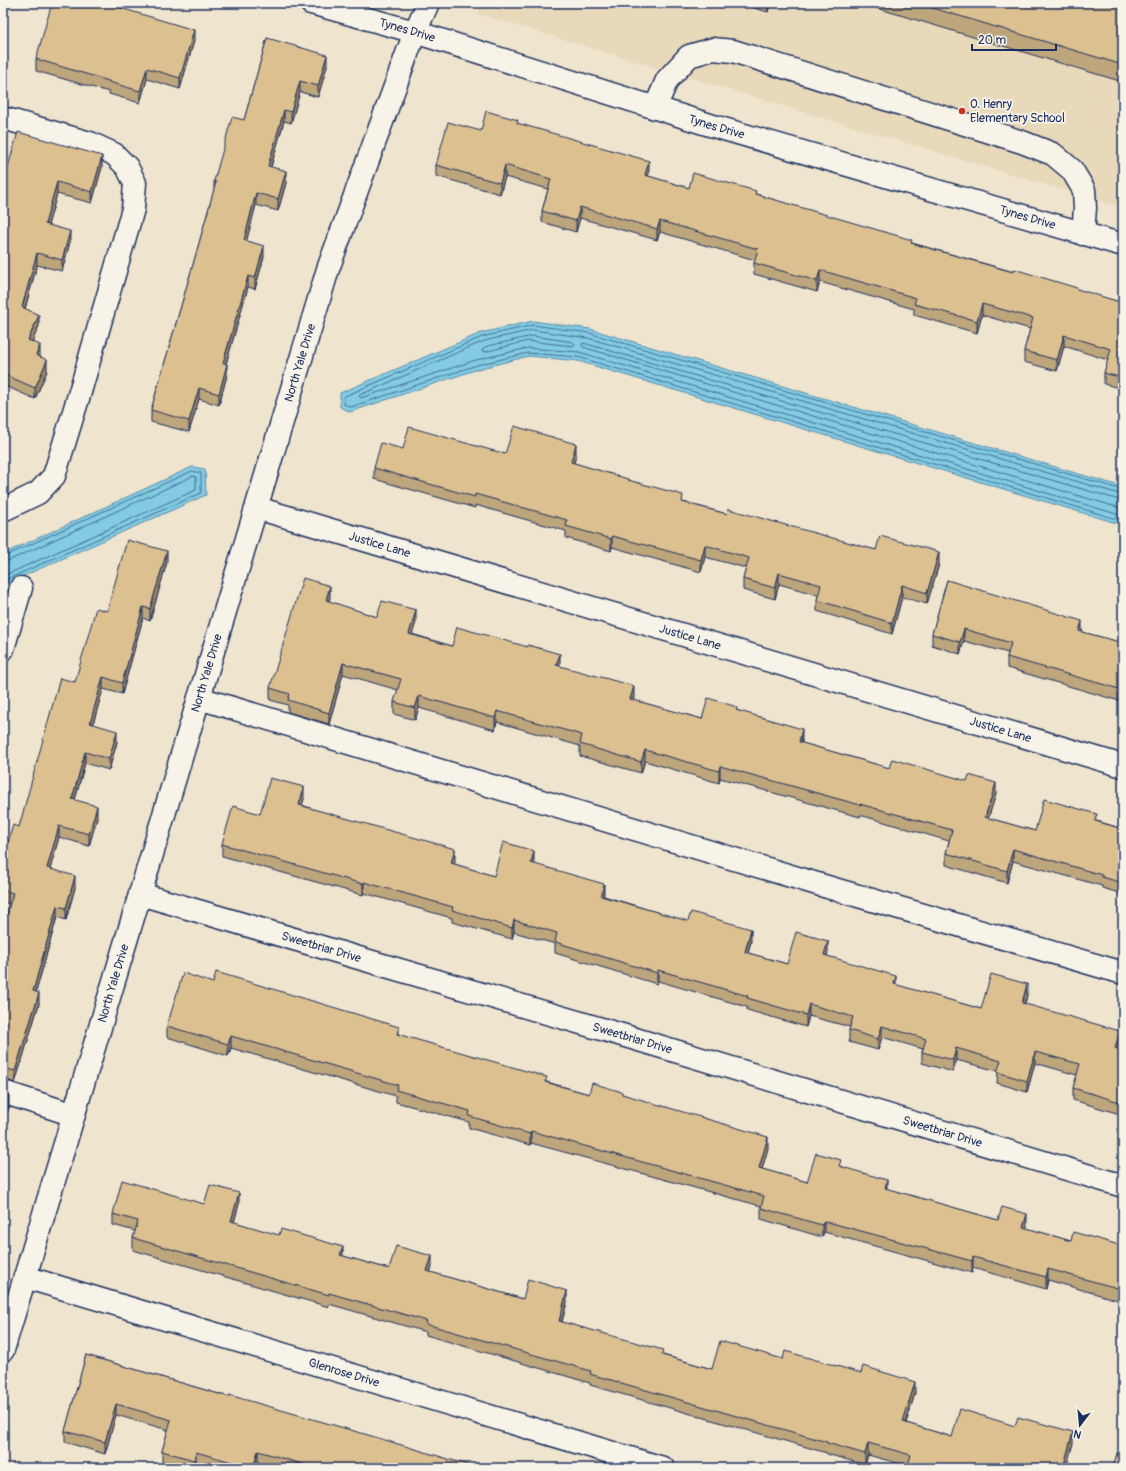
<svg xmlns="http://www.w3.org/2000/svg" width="1126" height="1471" font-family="Pangolin,sans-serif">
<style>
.built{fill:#e9d9bb}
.water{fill:#82cbe2;stroke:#598dad}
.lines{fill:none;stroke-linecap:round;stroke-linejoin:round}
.shore{stroke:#446d93;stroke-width:1}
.minor-casing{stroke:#1b2f5e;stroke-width:25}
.minor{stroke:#f7f3e8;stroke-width:22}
.wall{fill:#bda57c;stroke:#1b2f5e}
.shaded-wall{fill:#9a8665;stroke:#1b2f5e}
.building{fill:#dcc090;stroke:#1b2f5e}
.poi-dot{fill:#c8321e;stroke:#f7f3e8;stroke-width:1.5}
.labels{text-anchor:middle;stroke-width:3.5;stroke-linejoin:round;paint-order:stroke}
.street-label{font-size:12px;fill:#1b2f5e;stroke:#f7f3e8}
.poi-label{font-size:12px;fill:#1b2f5e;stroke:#f7f3e8;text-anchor:start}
</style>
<rect width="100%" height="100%" fill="#efe4ce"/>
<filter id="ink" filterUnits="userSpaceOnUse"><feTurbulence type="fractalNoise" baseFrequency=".025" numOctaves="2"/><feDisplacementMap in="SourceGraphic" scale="8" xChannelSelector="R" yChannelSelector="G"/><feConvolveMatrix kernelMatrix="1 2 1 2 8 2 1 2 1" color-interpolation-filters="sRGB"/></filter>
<g filter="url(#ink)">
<path class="built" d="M 481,3 L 1123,3 L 1123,208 L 478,14 Z"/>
<path class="water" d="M 533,321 L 590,329 L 1123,487 L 1123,525 L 578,361 L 529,356 L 478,369 L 350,412 L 340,407 L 340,393 L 481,333 Z
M 192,467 L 205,469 L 206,495 L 3,585 L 3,554 Z"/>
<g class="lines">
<path class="shore" d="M 533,336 L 573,342 L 575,344 L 573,346 L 528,341 L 484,352 L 482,351 L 483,349 L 485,347 Z
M 1123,490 L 589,333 L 533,325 L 482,337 L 345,396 L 344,397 L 344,404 L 351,407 L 477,365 L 528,353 L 578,357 L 1123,521
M 1123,495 L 588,338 L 533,330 L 484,341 L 360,395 L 359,396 L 361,398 L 476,360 L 528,348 L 579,352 L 1123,516
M 1123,501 L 587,344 L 583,343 L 582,344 L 583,347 L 1123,509
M 3,557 L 192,471 L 201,473 L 201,493 L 3,581
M 3,562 L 8,561 L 193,476 L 196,477 L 196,490 L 3,576"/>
<defs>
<g id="minor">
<path id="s1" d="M 311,3 L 415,32 L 710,125 L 1123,245"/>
<path d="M 655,108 L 667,80 L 689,56 L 713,49 L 733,51 L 1022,142 L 1053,154 L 1072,170 L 1084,190 L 1085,208 L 1083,234"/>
<path d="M 3,118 L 90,143 L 114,154 L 127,167 L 135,183 L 133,209 L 80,392 L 54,476 L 38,493 L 3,510"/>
<path id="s2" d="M 257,508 L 1123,766"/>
<path d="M 3,649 L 21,588"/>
<path d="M 199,698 L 824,886 L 1123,973"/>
<path id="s3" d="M 140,894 L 622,1035 L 1123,1186"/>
<path d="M 3,1092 L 74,1115"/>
<path id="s4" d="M 25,1277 L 663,1468"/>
<path id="s5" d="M 3,1350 L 328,269 L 415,32 L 428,3"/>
</g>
</defs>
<use href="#minor" class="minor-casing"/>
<use href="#minor" class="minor"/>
</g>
<path class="wall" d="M 737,3 L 770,3 L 768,12 Z
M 860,3 L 1123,3 L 1123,82 Z
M 267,38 L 327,66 L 318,97 L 300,92 L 291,123 L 284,121 L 271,167 L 286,183 L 278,211 L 256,205 L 246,241 L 264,257 L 255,289 L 248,287 L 226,364 L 227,375 L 219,405 L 199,399 L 189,432 L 151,422 L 151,410 L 194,261 L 214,190 L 214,181 L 244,120 Z
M 194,41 L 180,89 L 147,79 L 140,103 L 109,94 L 109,92 L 36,71 L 36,59 Z
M 518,124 L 649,173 L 648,176 L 689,188 L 756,194 L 912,243 L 1123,303 L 1123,389 L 1104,384 L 1104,373 L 1108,360 L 1064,346 L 1057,371 L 1024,362 L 1024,351 L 1030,329 L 982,315 L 977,333 L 914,315 L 914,309 L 820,282 L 817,292 L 754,274 L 754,263 L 755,260 L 660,232 L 657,240 L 580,218 L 576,232 L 542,222 L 542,211 L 548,189 L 505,177 L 500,194 L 436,176 L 436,165 L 481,131 Z
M 102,167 L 92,203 L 57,194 L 48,225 L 70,242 L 62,271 L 37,265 L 25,309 L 39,326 L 32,341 L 40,356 L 40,357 L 47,371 L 35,399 L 3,385 L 3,184 Z
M 403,449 L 505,454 L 576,455 L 574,463 L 628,480 L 683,502 L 727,514 L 876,550 L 939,564 L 927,604 L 902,597 L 892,634 L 817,611 L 817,600 L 818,595 L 779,584 L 775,599 L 743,590 L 743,579 L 746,568 L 705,557 L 701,572 L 612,547 L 611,551 L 566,538 L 566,531 L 475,505 L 475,508 L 374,479 L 374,468 Z
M 167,562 L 150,621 L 143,618 L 122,694 L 103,689 L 93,724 L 117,742 L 109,770 L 85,763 L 75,800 L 97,818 L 89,846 L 59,837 L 50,869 L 75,888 L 66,920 L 57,917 L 36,992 L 39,1004 L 15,1083 L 7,1080 L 3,1080 L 3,928 L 10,904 L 3,902 L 3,860 L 19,827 L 75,682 L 107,611 Z
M 947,580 L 1082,632 L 1123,643 L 1123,702 L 1007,668 L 1007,657 L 1008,653 L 964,641 L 960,654 L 932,645 L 932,634 Z
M 330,597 L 329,602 L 377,617 L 416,622 L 412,634 L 452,646 L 559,666 L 634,697 L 633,700 L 702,719 L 737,710 L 802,740 L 802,743 L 889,768 L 996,794 L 988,818 L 1035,831 L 1097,821 L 1123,829 L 1123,894 L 1102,888 L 1102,886 L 1013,861 L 1007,883 L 946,865 L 946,853 L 949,841 L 860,815 L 860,817 L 720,778 L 719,783 L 645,761 L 641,773 L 580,756 L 580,746 L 497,722 L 495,730 L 419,708 L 415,720 L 394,714 L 394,702 L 398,690 L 343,674 L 329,724 L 288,712 L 288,705 L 270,700 L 270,688 Z
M 304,799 L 302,805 L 455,861 L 454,864 L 494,876 L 534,863 L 534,864 L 604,896 L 751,941 L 748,953 L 787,964 L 828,952 L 827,956 L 896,985 L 981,1009 L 1027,995 L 1025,1004 L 1120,1043 L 1118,1049 L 1123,1051 L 1123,1115 L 1073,1100 L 1073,1088 L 1077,1075 L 1035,1063 L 1027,1092 L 997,1083 L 998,1071 L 956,1060 L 953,1072 L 922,1063 L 922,1052 L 923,1049 L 882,1037 L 878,1050 L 849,1042 L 849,1030 L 850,1027 L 809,1016 L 806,1027 L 747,1010 L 747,1007 L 658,981 L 657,984 L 555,953 L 555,944 L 514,932 L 512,939 L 452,922 L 452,918 L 364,893 L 363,895 L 222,856 L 222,844 L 260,814 Z
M 213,983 L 399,1035 L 547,1082 L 589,1094 L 622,1094 L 768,1148 L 762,1169 L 807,1182 L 841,1166 L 887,1189 L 998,1220 L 1027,1226 L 1026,1228 L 1071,1241 L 1123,1246 L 1123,1294 L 1121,1301 L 1048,1280 L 1046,1289 L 973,1268 L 972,1273 L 824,1232 L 822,1237 L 761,1219 L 761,1206 L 531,1143 L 530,1145 L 469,1128 L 469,1122 L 396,1102 L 396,1096 L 231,1048 L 228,1056 L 167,1037 L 167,1026 Z
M 204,1204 L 239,1204 L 234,1222 L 343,1256 L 389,1269 L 432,1267 L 430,1272 L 523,1299 L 567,1302 L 562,1322 L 663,1355 L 712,1369 L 783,1359 L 915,1393 L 906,1423 L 952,1437 L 1073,1444 L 908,1466 L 868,1455 L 865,1465 L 827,1454 L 827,1453 L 590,1385 L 590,1383 L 426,1335 L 426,1332 L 329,1304 L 329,1307 L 133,1250 L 133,1238 L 135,1231 L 113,1225 L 113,1214 Z
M 86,1355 L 229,1397 L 478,1468 L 276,1468 L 258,1463 L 256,1468 L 212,1468 L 196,1464 L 195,1468 L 182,1468 L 162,1462 L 162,1451 L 168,1430 L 116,1415 L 105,1454 L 65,1442 L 65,1431 Z"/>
<path class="shaded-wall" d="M 768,3 L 770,3 L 768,12 Z
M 194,30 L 194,41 L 180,89 L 180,78 Z
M 327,55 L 327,66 L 318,97 L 318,86 Z
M 147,68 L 147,79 L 140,103 L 140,91 Z
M 300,81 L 300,92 L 291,123 L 291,112 Z
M 284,110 L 284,121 L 268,177 L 268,166 Z
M 102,156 L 102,167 L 92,203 L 92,192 Z
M 649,161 L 649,173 L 645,186 L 645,175 Z
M 505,165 L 505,177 L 500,194 L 500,183 Z
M 286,171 L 286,183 L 278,211 L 278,199 Z
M 57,182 L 57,194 L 45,235 L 45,224 Z
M 256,193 L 256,205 L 244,251 L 244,240 Z
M 580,207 L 580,218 L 576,232 L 576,221 Z
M 660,221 L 660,232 L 657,240 L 657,229 Z
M 70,231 L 70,242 L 62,271 L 62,260 Z
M 264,246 L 264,257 L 255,289 L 255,278 Z
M 37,253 L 37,265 L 22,319 L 22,307 Z
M 820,270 L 820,282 L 817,292 L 817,281 Z
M 248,276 L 248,287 L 223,374 L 223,363 Z
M 982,304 L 982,315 L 977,333 L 977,321 Z
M 39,315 L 39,326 L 28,351 L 28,340 Z
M 1064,335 L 1064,346 L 1057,371 L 1057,360 Z
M 40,345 L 40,356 L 36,367 L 36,355 Z
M 47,360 L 47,371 L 35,399 L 35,388 Z
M 227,364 L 227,375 L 219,405 L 219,394 Z
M 199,388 L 199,399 L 189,432 L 189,421 Z
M 576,444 L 576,455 L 571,474 L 571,462 Z
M 612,536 L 612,547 L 611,551 L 611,539 Z
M 705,545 L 705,557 L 701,572 L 701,560 Z
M 167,551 L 167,562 L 150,621 L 150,609 Z
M 939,552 L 939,564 L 927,604 L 927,593 Z
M 779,573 L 779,584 L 775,599 L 775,588 Z
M 902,585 L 902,597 L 892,634 L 892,623 Z
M 330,586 L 330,597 L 326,612 L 326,600 Z
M 143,607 L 143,618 L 122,694 L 122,683 Z
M 416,610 L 416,622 L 409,645 L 409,634 Z
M 1082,621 L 1082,632 L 1079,631 Z
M 964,629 L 964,641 L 960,654 L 960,642 Z
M 560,654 L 560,665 L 556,665 Z
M 343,663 L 343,674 L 329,724 L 329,713 Z
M 103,677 L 103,689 L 90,734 L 90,723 Z
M 634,686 L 634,697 L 630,710 L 630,699 Z
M 419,696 L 419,708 L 415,720 L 415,708 Z
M 497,711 L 497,722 L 495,730 L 495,718 Z
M 802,729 L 802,740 L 799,753 L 799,742 Z
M 117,731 L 117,742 L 109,770 L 109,759 Z
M 645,750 L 645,761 L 641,773 L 641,762 Z
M 85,752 L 85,763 L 72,810 L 72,799 Z
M 720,766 L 720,778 L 719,783 L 719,771 Z
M 996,783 L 996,794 L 985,829 L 985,817 Z
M 304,787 L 304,799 L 299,816 L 299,805 Z
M 97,806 L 97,818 L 89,846 L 89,834 Z
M 59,826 L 59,837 L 47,880 L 47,868 Z
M 455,849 L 455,861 L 451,874 L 451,863 Z
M 1013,849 L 1013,861 L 1007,883 L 1007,871 Z
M 534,851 L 534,863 L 531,875 L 531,863 Z
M 75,876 L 75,888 L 66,920 L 66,908 Z
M 364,882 L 364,893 L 363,895 L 363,884 Z
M 604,884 L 604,896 L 601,907 L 601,896 Z
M 57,906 L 57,917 L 33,1002 L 33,991 Z
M 514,920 L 514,932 L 512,939 L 512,928 Z
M 751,929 L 751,941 L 745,963 L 745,952 Z
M 828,941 L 828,952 L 824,966 L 824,955 Z
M 658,970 L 658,981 L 657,984 L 657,973 Z
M 896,976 L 896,987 L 894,984 Z
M 1027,984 L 1027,995 L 1022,1015 L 1022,1003 Z
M 39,993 L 39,1004 L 15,1083 L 15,1071 Z
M 809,1004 L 809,1016 L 806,1027 L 806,1015 Z
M 882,1026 L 882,1037 L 878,1050 L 878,1039 Z
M 399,1027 L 399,1038 L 397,1034 Z
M 1120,1031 L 1120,1043 L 1115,1060 L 1115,1048 Z
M 231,1036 L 231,1048 L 228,1056 L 228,1044 Z
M 956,1048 L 956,1060 L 953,1072 L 953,1060 Z
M 1035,1052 L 1035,1063 L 1027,1092 L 1027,1081 Z
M 9,1096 L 9,1107 L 3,1127 L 3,1116 Z
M 531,1131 L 531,1143 L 530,1145 L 530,1134 Z
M 768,1137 L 768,1148 L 759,1180 L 759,1168 Z
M 887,1180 L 887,1191 L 885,1188 Z
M 239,1193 L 239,1204 L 231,1233 L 231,1221 Z
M 1027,1214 L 1027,1226 L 1023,1239 L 1023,1227 Z
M 824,1221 L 824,1232 L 822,1237 L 822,1225 Z
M 343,1247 L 343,1258 L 340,1255 Z
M 432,1256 L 432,1267 L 427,1283 L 427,1271 Z
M 973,1257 L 973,1268 L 972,1273 L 972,1261 Z
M 1048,1269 L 1048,1280 L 1046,1289 L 1046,1277 Z
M 1123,1283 L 1123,1294 L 1121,1301 L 1121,1289 Z
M 567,1291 L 567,1302 L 559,1332 L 559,1321 Z
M 915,1382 L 915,1393 L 903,1433 L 903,1422 Z
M 116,1404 L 116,1415 L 105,1454 L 105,1442 Z
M 1073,1432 L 1073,1444 L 1066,1468 L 1063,1468 Z
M 868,1443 L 868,1455 L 865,1465 L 865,1454 Z
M 258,1451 L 258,1463 L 256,1468 L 253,1468 Z
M 196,1452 L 196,1464 L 195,1468 L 194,1468 L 194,1460 Z"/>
<path class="building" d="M 52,3 L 104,3 L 194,30 L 180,78 L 147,68 L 140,91 L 109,82 L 109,81 L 36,59 Z
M 916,3 L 1123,3 L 1123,65 Z
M 267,38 L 327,55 L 318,86 L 300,81 L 291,112 L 284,110 L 268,166 L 286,171 L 278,199 L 256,193 L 244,240 L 264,246 L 255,278 L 248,276 L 223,363 L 227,364 L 219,394 L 199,388 L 189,421 L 151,410 L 194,261 L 216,182 L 214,181 L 232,117 L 244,120 Z
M 486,111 L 518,120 L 517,123 L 649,161 L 645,175 L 689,188 L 693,173 L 756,191 L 755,194 L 912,240 L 911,243 L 1013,272 L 1014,269 L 1077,288 L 1077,289 L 1123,303 L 1123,378 L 1104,373 L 1111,349 L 1064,335 L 1057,360 L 1024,351 L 1033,318 L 982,304 L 977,321 L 914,304 L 916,298 L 820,270 L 817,281 L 754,263 L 758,249 L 660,221 L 657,229 L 580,207 L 576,221 L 542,211 L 551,179 L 505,165 L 500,183 L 436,165 L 448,122 L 481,131 Z
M 18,132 L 102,156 L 92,192 L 57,182 L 45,224 L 70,231 L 62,260 L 37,253 L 22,307 L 39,315 L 28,340 L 40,345 L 36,355 L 47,360 L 35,388 L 3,374 L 3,184 Z
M 514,426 L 576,444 L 571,462 L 628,479 L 628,480 L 683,495 L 682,502 L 727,514 L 728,509 L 876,550 L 880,536 L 939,552 L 927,593 L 902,585 L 892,623 L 817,600 L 821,585 L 779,573 L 775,588 L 743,579 L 749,558 L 705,545 L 701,560 L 612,536 L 611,539 L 566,526 L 567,520 L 475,494 L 475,497 L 374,468 L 381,443 L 403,449 L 409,427 L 505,454 Z
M 127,540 L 167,551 L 150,609 L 143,607 L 122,683 L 103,677 L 90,723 L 117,731 L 109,759 L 85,752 L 72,799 L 97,806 L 89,834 L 59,826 L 47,868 L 75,876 L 66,908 L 57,906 L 33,991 L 39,993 L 15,1071 L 7,1069 L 3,1069 L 3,928 L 13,893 L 3,890 L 3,860 L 13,825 L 19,827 L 60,678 L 75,682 L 96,608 L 107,611 Z
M 303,578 L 330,586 L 326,600 L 377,617 L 382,601 L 416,610 L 409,634 L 452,646 L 457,627 L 528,647 L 528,645 L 560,654 L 556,665 L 634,686 L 630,699 L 702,719 L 708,698 L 737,707 L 736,710 L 802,729 L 799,742 L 889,768 L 892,759 L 967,781 L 969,775 L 996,783 L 985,817 L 1035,831 L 1044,799 L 1097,814 L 1095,821 L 1123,829 L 1123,883 L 1102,877 L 1102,875 L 1013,849 L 1007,871 L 946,853 L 952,830 L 860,804 L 860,805 L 720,766 L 719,771 L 645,750 L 641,762 L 580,744 L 582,735 L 497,711 L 495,718 L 419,696 L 415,708 L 394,702 L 401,679 L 343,663 L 329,713 L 288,700 L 290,694 L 270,688 Z
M 947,580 L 1082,621 L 1079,631 L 1123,643 L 1123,690 L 1007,657 L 1011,643 L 964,629 L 960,642 L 932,634 Z
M 270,778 L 304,787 L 299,805 L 455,849 L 451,863 L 494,876 L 503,842 L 534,851 L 531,863 L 604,884 L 601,896 L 688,921 L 691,912 L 751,929 L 745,952 L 787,964 L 796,932 L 828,941 L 824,955 L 896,976 L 894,984 L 981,1009 L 991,974 L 1027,984 L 1022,1003 L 1120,1031 L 1115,1048 L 1123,1051 L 1123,1103 L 1073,1088 L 1080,1064 L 1035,1052 L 1027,1081 L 997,1072 L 1001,1061 L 956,1048 L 953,1060 L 922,1052 L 926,1039 L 882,1026 L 878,1039 L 849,1030 L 853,1017 L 809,1004 L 806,1015 L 747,998 L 748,996 L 658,970 L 657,973 L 555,942 L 557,933 L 514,920 L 512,928 L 452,910 L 453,907 L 364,882 L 363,884 L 222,844 L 233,806 L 260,814 Z
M 216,972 L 399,1027 L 397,1034 L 547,1077 L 545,1082 L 589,1094 L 592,1083 L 622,1092 L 622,1094 L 768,1137 L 759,1168 L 807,1182 L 816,1153 L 841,1160 L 839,1166 L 887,1180 L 885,1188 L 998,1220 L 1002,1207 L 1027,1214 L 1023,1227 L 1071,1241 L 1073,1232 L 1123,1246 L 1123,1283 L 1121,1289 L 1048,1269 L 1046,1277 L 973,1257 L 972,1261 L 824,1221 L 822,1225 L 761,1208 L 764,1196 L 531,1131 L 530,1134 L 469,1116 L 470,1111 L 396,1090 L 398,1085 L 231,1036 L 228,1044 L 167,1026 L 183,973 L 213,983 Z
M 3,1093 L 9,1096 L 3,1116 Z
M 122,1180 L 204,1204 L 210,1185 L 239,1193 L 231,1221 L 279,1235 L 281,1229 L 343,1247 L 340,1255 L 389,1269 L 396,1246 L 432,1256 L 427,1271 L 523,1299 L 528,1279 L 567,1291 L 559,1321 L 663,1350 L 662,1355 L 712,1369 L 720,1341 L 783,1359 L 785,1351 L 861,1373 L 863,1366 L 915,1382 L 903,1422 L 952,1437 L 960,1409 L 1015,1426 L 1018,1417 L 1073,1432 L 1063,1468 L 907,1468 L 911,1455 L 868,1443 L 865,1454 L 827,1443 L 827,1442 L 590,1374 L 591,1371 L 426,1324 L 427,1321 L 329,1293 L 329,1295 L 133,1238 L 138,1221 L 113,1214 Z
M 86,1355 L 229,1397 L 229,1395 L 375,1437 L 478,1468 L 316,1468 L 258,1451 L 253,1468 L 196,1452 L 194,1460 L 162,1451 L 171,1420 L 116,1404 L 105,1442 L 65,1431 Z
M 1117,1453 L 1123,1454 L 1123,1468 L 1113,1468 Z"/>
</g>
<circle class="poi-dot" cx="962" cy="111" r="4"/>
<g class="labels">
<g class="street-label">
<text dy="4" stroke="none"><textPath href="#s1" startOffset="100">Tynes Drive</textPath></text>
<text dy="4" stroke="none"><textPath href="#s1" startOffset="424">Tynes Drive</textPath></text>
<text dy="4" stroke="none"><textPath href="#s1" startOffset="748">Tynes Drive</textPath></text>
<text dy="4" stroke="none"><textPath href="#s5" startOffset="1031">North Yale Drive</textPath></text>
<text dy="4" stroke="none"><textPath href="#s2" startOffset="128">Justice Lane</textPath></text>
<text dy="4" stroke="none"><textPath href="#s2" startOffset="452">Justice Lane</textPath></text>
<text dy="4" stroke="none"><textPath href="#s5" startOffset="707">North Yale Drive</textPath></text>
<text dy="4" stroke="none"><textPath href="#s2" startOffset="776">Justice Lane</textPath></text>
<text dy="4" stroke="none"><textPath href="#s3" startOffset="189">Sweetbriar Drive</textPath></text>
<text dy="4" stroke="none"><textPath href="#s5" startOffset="383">North Yale Drive</textPath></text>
<text dy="4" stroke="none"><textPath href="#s3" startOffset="513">Sweetbriar Drive</textPath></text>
<text dy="4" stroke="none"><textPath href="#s3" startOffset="837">Sweetbriar Drive</textPath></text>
<text dy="4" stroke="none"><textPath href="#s4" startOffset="333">Glenrose Drive</textPath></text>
</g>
<g class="poi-label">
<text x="970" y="108">O. Henry<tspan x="970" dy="14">Elementary School</tspan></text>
</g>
</g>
<rect width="1126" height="1471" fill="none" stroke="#f7f3e8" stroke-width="16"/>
<rect x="8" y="8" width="1110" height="1455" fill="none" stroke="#1b2f5e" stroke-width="1.5" filter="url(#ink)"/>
<g transform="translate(1080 1425) rotate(196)" stroke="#f7f3e8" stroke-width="3" paint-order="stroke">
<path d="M0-3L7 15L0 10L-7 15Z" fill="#1b2f5e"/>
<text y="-6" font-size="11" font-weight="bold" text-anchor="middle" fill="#1b2f5e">N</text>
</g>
<path d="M972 44v6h84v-6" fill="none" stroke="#1b2f5e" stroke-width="2"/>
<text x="978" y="44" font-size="12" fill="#1b2f5e" stroke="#f7f3e8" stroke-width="3" paint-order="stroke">20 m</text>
</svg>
